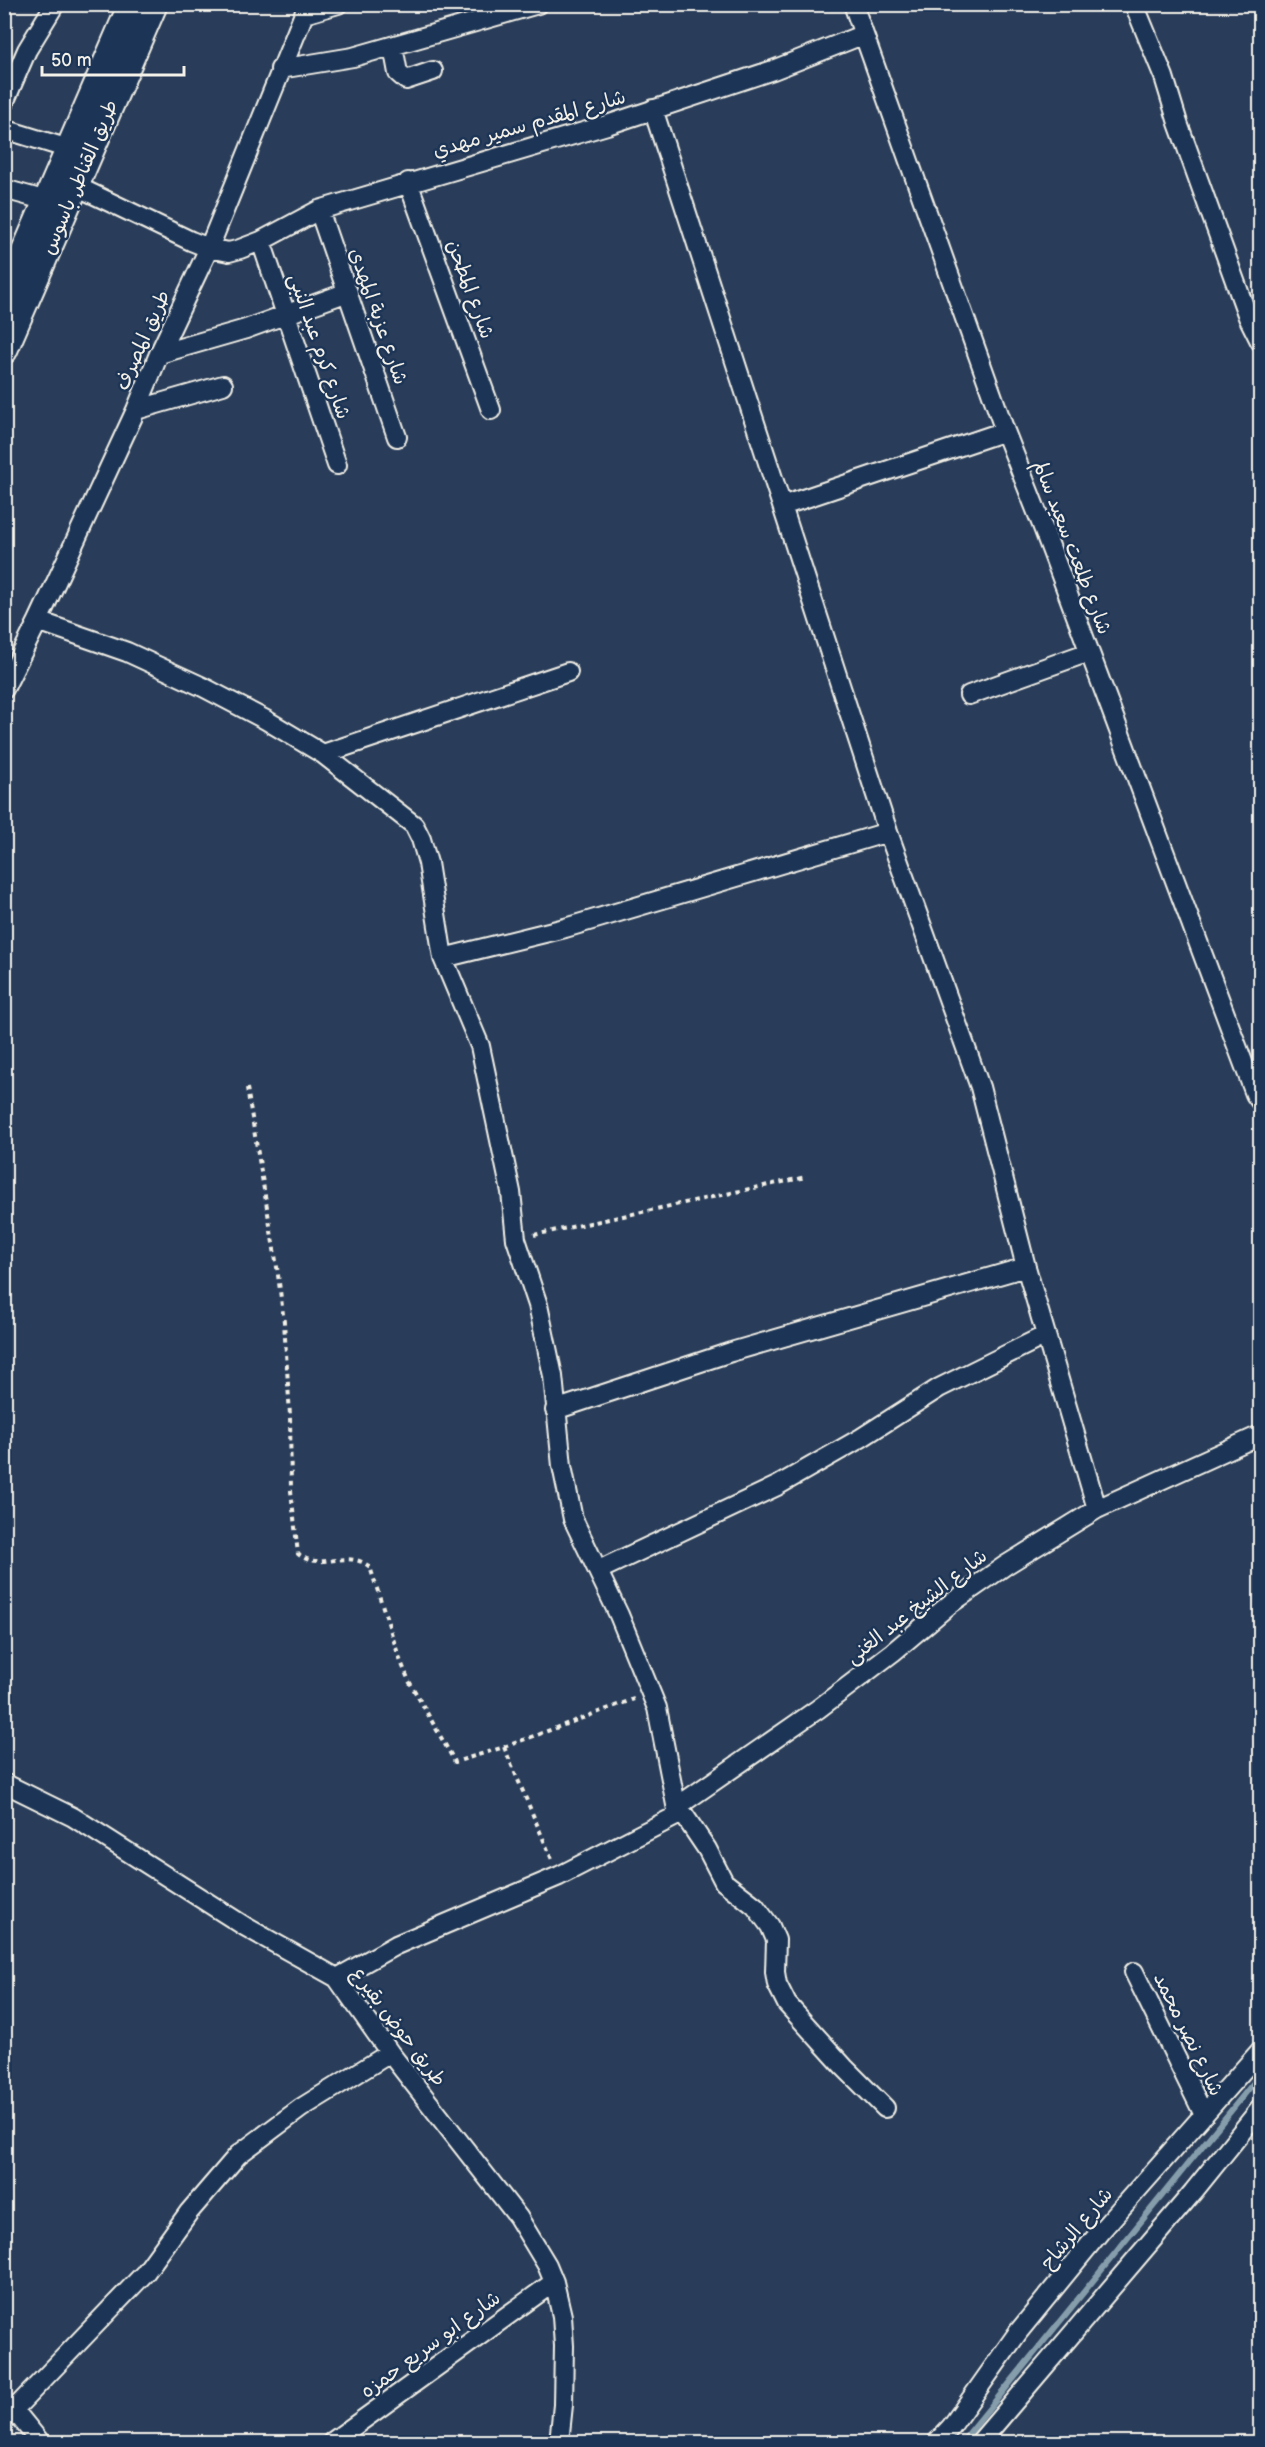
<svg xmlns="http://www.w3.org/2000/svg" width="1265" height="2447" font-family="'Balsamiq Sans','Playpen Sans Arabic',sans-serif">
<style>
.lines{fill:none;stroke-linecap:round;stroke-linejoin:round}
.stream{stroke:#869eac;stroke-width:6}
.street-casing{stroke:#f4f1e8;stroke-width:22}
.secondary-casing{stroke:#f4f1e8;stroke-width:30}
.path{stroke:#f4f1e8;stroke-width:4;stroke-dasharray:4.5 4.5;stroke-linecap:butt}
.street{stroke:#1d3557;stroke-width:18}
.secondary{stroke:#1d3557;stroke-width:26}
.labels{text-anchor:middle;stroke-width:5;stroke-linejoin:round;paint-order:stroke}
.street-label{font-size:20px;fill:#f4f1e8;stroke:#1d3557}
</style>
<rect width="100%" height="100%" fill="#293d5a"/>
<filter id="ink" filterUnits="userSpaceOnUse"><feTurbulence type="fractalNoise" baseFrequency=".0167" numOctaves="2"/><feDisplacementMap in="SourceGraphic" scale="12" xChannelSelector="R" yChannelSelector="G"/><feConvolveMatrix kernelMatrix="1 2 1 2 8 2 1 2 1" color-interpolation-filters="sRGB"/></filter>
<g filter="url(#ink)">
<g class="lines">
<path class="stream" d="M 962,2442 L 1260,2075"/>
<defs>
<path id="street" d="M 853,4 L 1005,431 L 1042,525 L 1255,1094 L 1260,1101
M 1134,4 L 1164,77 L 1178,123 L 1248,317 L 1260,341
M 304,14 L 338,4
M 393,46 L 398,73 L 406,80 L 433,71
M 280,69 L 353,57 L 538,4
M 4,103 L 27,50 L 55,4
M 653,109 L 888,832 L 980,1087 L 1026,1267 L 1097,1509
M 4,129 L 69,149
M 408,182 L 491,410
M 76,186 L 191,241 L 209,248 L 229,252 L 240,249 L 261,241 L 319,210 L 607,125 L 773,70 L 862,35
M 4,189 L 47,201
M 319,210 L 397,437
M 261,241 L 337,465
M 159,354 L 246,329 L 348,292
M 136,410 L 223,385
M 782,506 L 1005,431
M 38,621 L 127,652 L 203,687 L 266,720 L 323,754 L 414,825 L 421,839 L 428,863 L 443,958 L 480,1046 L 511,1192 L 516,1239 L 538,1305 L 553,1376 L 562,1466 L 573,1519 L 619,1615 L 657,1708 L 678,1815 L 559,1876 L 396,1945 L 337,1978
M 4,689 L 38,621 L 136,410 L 159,354 L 209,248 L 308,4
M 969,695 L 1089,652
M 323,754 L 568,672
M 443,958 L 565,928 L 888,832
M 555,1410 L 731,1352 L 1026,1267
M 599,1570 L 777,1486 L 861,1438 L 939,1388 L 1046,1335
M 4,1783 L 73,1817 L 246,1927 L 337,1978 L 390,2053 L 518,2217 L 547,2265 L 554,2282 L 562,2316 L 564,2346 L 563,2405 L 559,2442
M 678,1806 L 818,1709 L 893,1652 L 950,1604 L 1006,1565 L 1097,1509 L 1260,1435
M 678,1806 L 707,1849 L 724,1882 L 755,1906 L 770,1926 L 776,1940 L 775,1972 L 777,1984 L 787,2004 L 844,2067 L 885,2108
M 1134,1972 L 1204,2115
M 14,2410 L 40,2442
M 4,2420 L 145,2273 L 189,2212 L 238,2155 L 301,2108 L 390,2053
M 332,2442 L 554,2282
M 937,2442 L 951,2427 L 1019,2331 L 1100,2232 L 1260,2051
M 980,2442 L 1193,2192 L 1260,2109"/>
<path id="secondary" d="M 4,300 L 132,4
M 4,350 L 154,4"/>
</defs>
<use href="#street" class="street-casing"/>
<use href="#secondary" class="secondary-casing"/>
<path class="path" d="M 247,1088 L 277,1267 L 284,1322 L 290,1415 L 291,1491 L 298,1554 C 320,1572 347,1548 370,1567 L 399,1657 L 409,1681 L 455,1762 L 504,1747 L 634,1699
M 534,1235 L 806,1177
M 504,1747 L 553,1862"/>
<use href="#street" class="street"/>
<use href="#secondary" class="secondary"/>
</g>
</g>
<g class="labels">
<g class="street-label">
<text transform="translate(529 123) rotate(-16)" y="7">شارع المقدم سمير مهدي</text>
<text transform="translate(79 177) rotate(-67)" y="7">طريق القناطر, باسوس</text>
<text transform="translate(471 289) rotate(70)" y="7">شارع المطحن</text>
<text transform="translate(379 316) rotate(71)" y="7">شارع عزبة المهدى</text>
<text transform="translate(142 340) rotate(-66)" y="7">طريق المصرف</text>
<text transform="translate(320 346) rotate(71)" y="7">شارع كرم عبد النبى</text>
<text transform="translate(1073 547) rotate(69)" y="7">شارع طلعت سعيد سالم</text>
<text transform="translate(916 1606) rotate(-38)" y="7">شارع الشيخ عبد الغنى</text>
<text transform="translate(399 2026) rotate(53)" y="7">طريق حوض بقيرع</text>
<text transform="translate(1189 2034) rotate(64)" y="7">شارع نصر محمد</text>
<text transform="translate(1076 2228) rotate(-50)" y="7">شارع الرشاح</text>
<text transform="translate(430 2344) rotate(-36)" y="7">شارع ابو سريع حمزه</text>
</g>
</g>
<rect width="1265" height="2447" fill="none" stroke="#1d3557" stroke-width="24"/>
<rect x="12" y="12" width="1241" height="2423" fill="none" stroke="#f4f1e8" stroke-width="2" filter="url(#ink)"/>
<path d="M42 66v9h142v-9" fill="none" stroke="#f4f1e8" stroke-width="3"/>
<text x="51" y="66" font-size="18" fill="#f4f1e8" stroke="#1d3557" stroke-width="4.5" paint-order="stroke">50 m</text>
</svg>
